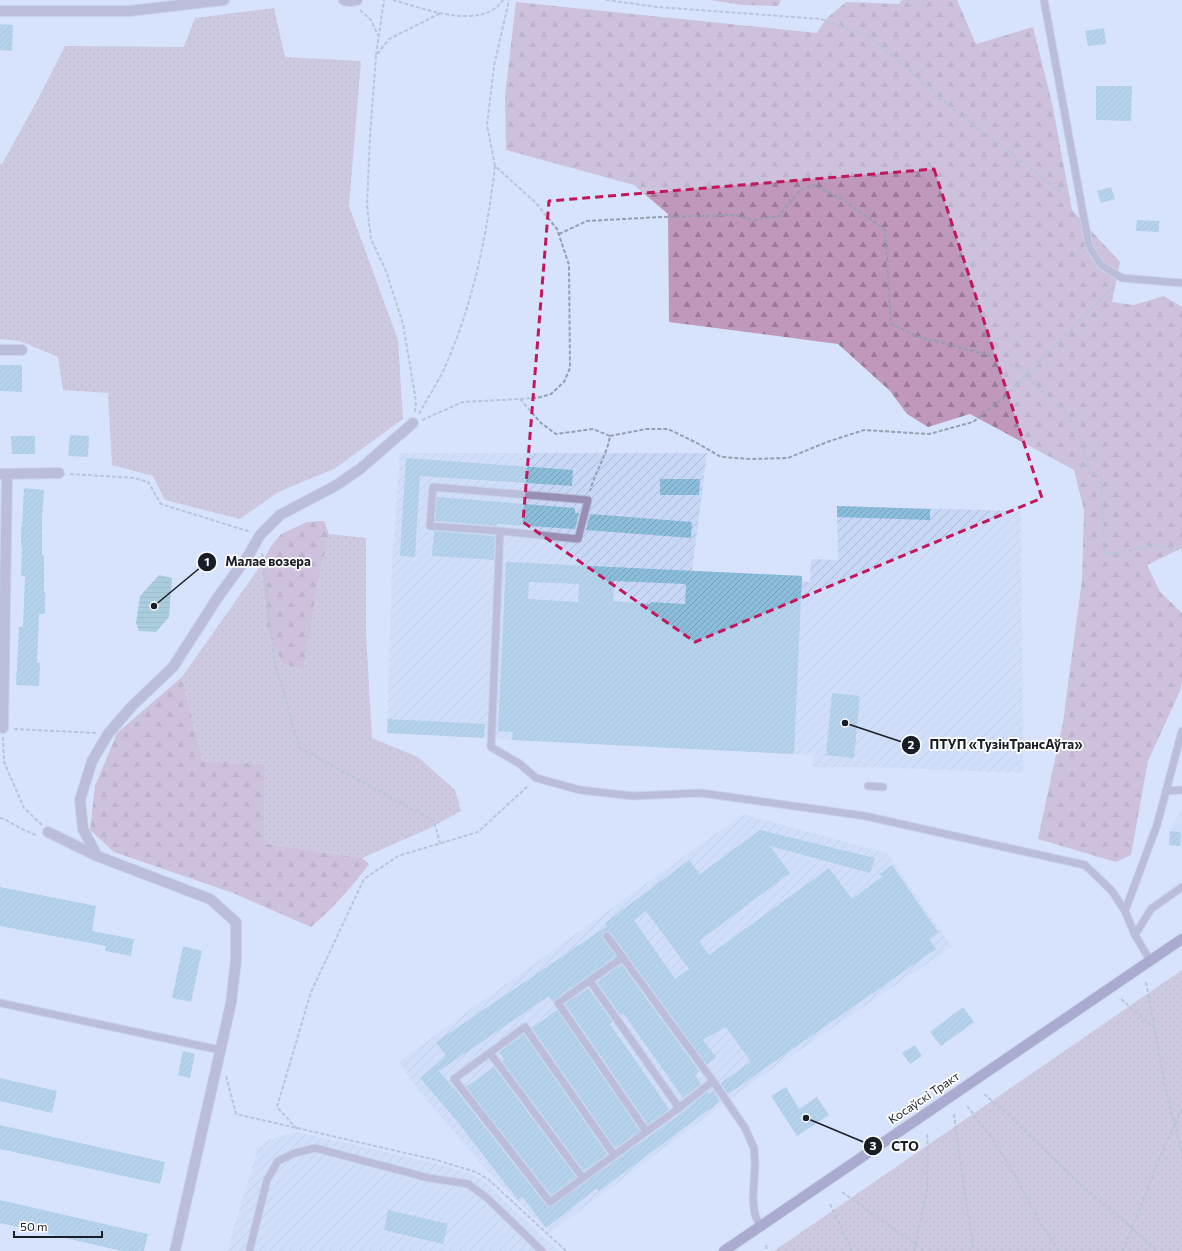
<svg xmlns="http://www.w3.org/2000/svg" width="1182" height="1251" font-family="Commissioner,sans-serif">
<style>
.built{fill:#c9d7f7}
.industrial{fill:url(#industrial-furrows)}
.green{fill:url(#green-dots)}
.forest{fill:url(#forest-firs)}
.water{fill:url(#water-rules)}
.building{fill:url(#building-hatch);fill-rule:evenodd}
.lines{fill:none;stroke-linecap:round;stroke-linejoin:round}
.service-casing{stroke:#b5bfd5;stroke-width:9}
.minor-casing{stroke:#b5bfd5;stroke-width:12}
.secondary-casing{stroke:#b5bfd5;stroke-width:12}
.path{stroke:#969fb2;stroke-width:2;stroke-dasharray:4 2;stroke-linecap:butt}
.service{stroke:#998eb4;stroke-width:7}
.minor{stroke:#998eb4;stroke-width:10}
.secondary{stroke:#76649b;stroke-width:10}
.marked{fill:none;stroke:#c2185b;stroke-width:3;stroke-dasharray:8 5;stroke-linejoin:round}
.labels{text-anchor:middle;stroke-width:3.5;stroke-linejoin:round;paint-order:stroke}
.street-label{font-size:12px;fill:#191d25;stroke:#fff}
.leader{fill:none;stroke:#191d25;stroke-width:1.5}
.callout-dot{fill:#191d25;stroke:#fff;stroke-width:1.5}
.mark-label{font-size:12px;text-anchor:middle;font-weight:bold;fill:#fff}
.callout-label{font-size:13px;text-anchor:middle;font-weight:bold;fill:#191d25;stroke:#fff;stroke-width:3.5;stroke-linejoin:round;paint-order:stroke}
</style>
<defs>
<pattern id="industrial-furrows" width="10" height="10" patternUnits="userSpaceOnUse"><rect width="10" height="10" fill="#c9d7f7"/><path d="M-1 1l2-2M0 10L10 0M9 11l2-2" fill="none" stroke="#acb8d4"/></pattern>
<pattern id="green-dots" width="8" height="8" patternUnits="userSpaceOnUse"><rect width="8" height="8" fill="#c1a8be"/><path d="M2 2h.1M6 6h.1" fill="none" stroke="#a590a3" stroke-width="1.8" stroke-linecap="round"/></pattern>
<pattern id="forest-firs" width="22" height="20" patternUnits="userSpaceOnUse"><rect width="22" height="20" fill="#c098bb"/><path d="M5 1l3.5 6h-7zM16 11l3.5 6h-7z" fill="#9b7b98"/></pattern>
<pattern id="water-rules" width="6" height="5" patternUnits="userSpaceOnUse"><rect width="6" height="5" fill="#72b2b8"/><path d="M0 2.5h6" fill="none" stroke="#5d9095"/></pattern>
<pattern id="building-hatch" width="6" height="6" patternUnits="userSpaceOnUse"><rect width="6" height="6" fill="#8bbdda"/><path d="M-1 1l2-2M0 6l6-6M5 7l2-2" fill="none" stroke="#77a2bb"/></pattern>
</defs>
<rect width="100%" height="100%" fill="#d7e3fc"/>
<path class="built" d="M 1182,806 L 1182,846 L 1169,845 L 1170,831 Z"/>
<path class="industrial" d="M 400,453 L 707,453 L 692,571 L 802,576 L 802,581 L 810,582 L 811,559 L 838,560 L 837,506 L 1021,511 L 1023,773 L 870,767 L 813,767 L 813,755 L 387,733 L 392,564 Z
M 743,814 L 887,853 L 952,947 L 756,1080 L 550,1233 L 490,1174 L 417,1089 L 399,1062 L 468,1011 Z
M 297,1132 L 443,1165 L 471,1174 L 485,1182 L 558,1251 L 227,1251 L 258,1148 L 266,1141 L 280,1136 Z"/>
<path class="green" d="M 274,8 L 285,57 L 361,61 L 349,206 L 398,340 L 403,419 L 334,469 L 278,492 L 240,519 L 165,500 L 153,476 L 112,465 L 108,393 L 63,390 L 58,357 L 20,341 L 0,339 L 0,164 L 2,164 L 38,99 L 65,46 L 184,47 L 195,18 Z
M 329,534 L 366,538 L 366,634 L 372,738 L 418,757 L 455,790 L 461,811 L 428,829 L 362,858 L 264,843 L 265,764 L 203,761 L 182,677 L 261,565 L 267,629 L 282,663 L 317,586 Z
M 1182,970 L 1182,1251 L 774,1251 Z"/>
<path class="forest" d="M 710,0 L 781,0 L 778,6 L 742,5 Z
M 902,0 L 957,0 L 976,44 L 1033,27 L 1052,103 L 1072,210 L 1120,262 L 1112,302 L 1134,305 L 1164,296 L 1182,307 L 1182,548 L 1147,565 L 1160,592 L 1182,613 L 1182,682 L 1180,691 L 1148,761 L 1131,855 L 1116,862 L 1038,839 L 1063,722 L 1082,580 L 1084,510 L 1074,470 L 970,414 L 928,427 L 907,414 L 890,391 L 838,344 L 669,322 L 668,214 L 634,185 L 506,150 L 505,96 L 516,2 L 817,33 L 826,19 L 846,2 L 899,4 Z
M 324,521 L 329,534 L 317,586 L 303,670 L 282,663 L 267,629 L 261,565 L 270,548 L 281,534 L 307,522 Z
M 182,677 L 203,761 L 265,764 L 264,843 L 362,858 L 369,864 C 352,887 333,908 311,927 L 233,893 L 114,852 L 90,830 L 95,786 L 117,733 Z"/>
<path class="water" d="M 159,575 L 172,578 L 169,617 L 156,632 L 139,631 L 136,623 L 140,596 Z"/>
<path class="building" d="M 0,24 L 13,25 L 12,51 L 0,50 Z
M 1104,28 L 1106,44 L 1088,46 L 1085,31 Z
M 1096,86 L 1132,86 L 1131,121 L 1096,120 Z
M 1111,187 L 1115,199 L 1101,203 L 1097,191 Z
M 1137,220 L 1159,221 L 1159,232 L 1136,231 Z
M 0,365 L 22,365 L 22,392 L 0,391 Z
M 70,435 L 89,436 L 88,457 L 68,456 Z
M 11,436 L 35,436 L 35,454 L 12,454 Z
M 406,458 L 573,470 L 572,486 L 420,476 L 415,557 L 400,556 Z
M 660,479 L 700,479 L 699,495 L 660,495 Z
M 24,488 L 44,490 L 42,518 L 42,555 L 44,555 L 44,592 L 45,592 L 45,614 L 39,614 L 37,663 L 40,663 L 39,686 L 16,685 L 19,627 L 23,627 L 25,576 L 21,576 L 22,546 L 21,546 L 21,526 L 22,526 Z
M 437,497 L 575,508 L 575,513 L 579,513 L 575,529 L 574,529 L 497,524 L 497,526 L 435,521 Z
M 837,506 L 930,509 L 930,520 L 837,517 Z
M 590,514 L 692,522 L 691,538 L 586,530 Z
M 434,531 L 495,536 L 494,560 L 432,556 Z
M 506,562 L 802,576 L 794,754 L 512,740 L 513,732 L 498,731 ZM 614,581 L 686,584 L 685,604 L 651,602 L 650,604 L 613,601 ZM 529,582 L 579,584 L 578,602 L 528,599 Z
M 832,693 L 860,696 L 854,758 L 826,755 Z
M 388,719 L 485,724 L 484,738 L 387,733 Z
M 760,830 L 875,858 L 870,873 L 770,846 L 790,873 L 699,941 L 709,955 L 829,868 L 852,899 L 883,876 L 878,875 L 892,865 L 938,932 L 929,939 L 936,949 L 728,1094 L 721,1084 L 722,1082 L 751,1062 L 726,1027 L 703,1040 L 716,1057 L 707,1065 L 611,933 L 609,931 L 604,932 L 602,934 L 603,939 L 616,956 L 555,999 L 553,1002 L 549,996 L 439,1071 L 458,1093 L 546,1205 L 550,1207 L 675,1118 L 707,1092 L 708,1094 L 713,1090 L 719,1099 L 718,1100 L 719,1102 L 599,1191 L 597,1188 L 546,1228 L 522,1196 L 518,1200 L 457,1121 L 420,1078 L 446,1056 L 436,1042 L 607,926 L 605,923 L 689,860 L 700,874 ZM 646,911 L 689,969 L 675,979 L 634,920 Z
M 1170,831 L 1181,832 L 1180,846 L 1169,845 Z
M 0,887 L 96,906 L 92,931 L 134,939 L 131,956 L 105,951 L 106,946 L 0,926 Z
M 183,946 L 202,951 L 191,1002 L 172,998 Z
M 621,964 L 699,1071 L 695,1075 L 701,1084 L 683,1098 L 624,1014 L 621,1016 L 597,982 Z
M 588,988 L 613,1022 L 610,1024 L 669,1109 L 648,1125 L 565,1004 Z
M 963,1007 L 974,1022 L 941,1046 L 930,1032 Z
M 557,1010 L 640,1131 L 615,1148 L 532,1028 Z
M 524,1034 L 607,1154 L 584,1171 L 502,1061 L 504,1059 L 499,1052 Z
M 915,1045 L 922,1056 L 910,1064 L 902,1053 Z
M 183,1051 L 195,1054 L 190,1078 L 178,1075 Z
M 494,1067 L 576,1177 L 551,1195 L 466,1087 Z
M 0,1078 L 57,1091 L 52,1113 L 0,1101 Z
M 786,1087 L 799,1109 L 817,1097 L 829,1115 L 797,1136 L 771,1096 Z
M 0,1125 L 165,1162 L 160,1184 L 0,1149 Z
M 0,1200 L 148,1234 L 144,1251 L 122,1251 L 0,1223 Z
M 388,1210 L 448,1224 L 443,1244 L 384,1230 Z"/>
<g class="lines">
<defs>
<path id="service" d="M 1044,0 L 1089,246 L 1101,265 L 1122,278 L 1182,283
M 500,531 L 578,539 L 588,500 L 433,487 L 430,526 L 500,531 L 491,747 L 520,764 L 536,778 L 580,790 L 633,796 L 701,793 L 865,816 L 1085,865 L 1112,891 L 1125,911
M 868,786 L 883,787
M 1166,791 L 1182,790
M 1135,935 L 1151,909 L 1182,887
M 607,936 L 713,1081 L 745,1128 L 754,1148 L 755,1165 L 753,1200 L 755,1215 L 760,1226
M 623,957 L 558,1003 L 646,1131
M 1150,960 L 1135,935 L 1125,911 L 1157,825 L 1182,731
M 590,981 L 679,1108
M 0,1003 L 220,1050
M 490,1053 L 583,1178
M 614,1155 L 525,1027 L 454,1079 L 550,1202 L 679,1108 L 713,1081
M 250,1251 L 250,1248 L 267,1180 L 278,1161 L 295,1153 L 315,1148 L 429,1178 L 468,1184 L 486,1197 L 542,1251"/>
<path id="minor" d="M 344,0 L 350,1 L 357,0
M 0,11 L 129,11 L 224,0
M 0,350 L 22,350
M 0,474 L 59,473
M 3,728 L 7,474
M 48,832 L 97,856 L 210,899 L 236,922 L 236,960 L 231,1003 L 175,1251
M 97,856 L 83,829 L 80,800 L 92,761 L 108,734 L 132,706 L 173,667 L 218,597 L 248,556 L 260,535 L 280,515 L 335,486 L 360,469 L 413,423"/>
<path id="secondary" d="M 724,1251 L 1182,939"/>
</defs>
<use href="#service" class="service-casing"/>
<use href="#minor" class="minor-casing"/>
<use href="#secondary" class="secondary-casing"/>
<path class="path" d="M 393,0 C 423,8 481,32 503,0
M 606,0 L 657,7 L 821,19 L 869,36 L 957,112 L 1071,200
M 360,10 L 371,20 L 378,35
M 376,55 L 384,0
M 559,234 L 587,221 L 661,217 L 735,215 L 753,220 L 779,216 L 800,190 L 813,185 L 844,200 L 885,230 L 891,324 L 919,337 L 997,357 L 1027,374 L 1033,384 L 1067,413 L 1080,437 L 1090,471 L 1101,477 L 1104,552 L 1115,554 L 1152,545 L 1182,550
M 520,399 L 541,423 L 556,434 L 593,429 L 610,436 C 607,455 595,472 590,491
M 415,412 L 416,401 L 403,324 L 386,271 L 371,239 L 367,206 L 370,136 L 376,56 L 389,39 L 441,13
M 419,414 C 427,399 437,384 444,369 C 473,305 487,235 495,166
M 422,420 L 463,402 L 537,398 L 551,394 L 564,382 L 570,368 L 569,265 L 557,229 L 536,203 L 495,166 L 487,125 L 494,66 L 509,0
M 610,436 L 646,429 L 668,429 L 697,443 L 721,457 L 751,459 L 788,458 L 827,442 L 864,430 L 929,434 L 973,422 L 1005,397 L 1116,284
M 70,474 L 134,478 L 148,482 L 161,504 L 251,532
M 262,553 L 275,664 L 300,748 L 434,821 L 440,843
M 14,729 L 97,733
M 3,737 L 4,762 L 24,808 L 42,825
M 0,818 L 4,819 L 22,829 L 38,836
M 1146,982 L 1165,1086 L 1182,1153
M 1121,999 L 1154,1028
M 226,1076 L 236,1114 L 436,1160 L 476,1172 L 489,1180 L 566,1251
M 984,1094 L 1003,1110 L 1070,1175 L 1158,1251
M 967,1106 L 991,1137 L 1012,1170 L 1040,1223 L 1059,1251
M 954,1114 L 965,1195 L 974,1251
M 297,1129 L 277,1107 L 311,992 L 364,879 L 398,856 L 478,832 L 529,785
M 842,1192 L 925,1251
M 830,1204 L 852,1251
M 766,1245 L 767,1251
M 914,1251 L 927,1190 L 928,1151 L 927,1133
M 1123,1251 L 1164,1147 L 1182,1109"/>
<use href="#service" class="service"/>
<use href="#minor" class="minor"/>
<use href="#secondary" class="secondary"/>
</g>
<path d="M0 0H1182V1251H0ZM 934,169 L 1042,498 L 695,642 L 523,522 L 549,201 Z" fill="#d7e3fc" fill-opacity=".55" fill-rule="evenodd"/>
<path class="marked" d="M 934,169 L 1042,498 L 695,642 L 523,522 L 549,201 Z"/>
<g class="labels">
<g class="street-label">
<text transform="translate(924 1098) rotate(-34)" y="4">Косаўскі Тракт</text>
</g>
</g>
<path class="leader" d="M154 606L207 562M845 723L911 745M806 1118L873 1146"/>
<g class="callout-dot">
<circle cx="154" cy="606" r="4"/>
<circle cx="845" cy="723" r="4"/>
<circle cx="806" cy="1118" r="4"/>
<circle cx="207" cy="562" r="10"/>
<circle cx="911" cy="745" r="10"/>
<circle cx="873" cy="1146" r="10"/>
</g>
<g class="mark-label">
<text x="207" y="566">1</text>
<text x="911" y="749">2</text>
<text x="873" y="1150">3</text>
</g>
<g class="callout-label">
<text x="268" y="566">Малае возера</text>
<text x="1006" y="749">ПТУП «ТузінТрансАўта»</text>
<text x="905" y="1151">СТО</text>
</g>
<path d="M14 1231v6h88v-6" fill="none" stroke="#191d25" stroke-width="2"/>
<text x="20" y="1231" font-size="12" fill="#191d25" stroke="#ffffff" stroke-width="3" paint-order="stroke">50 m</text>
</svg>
